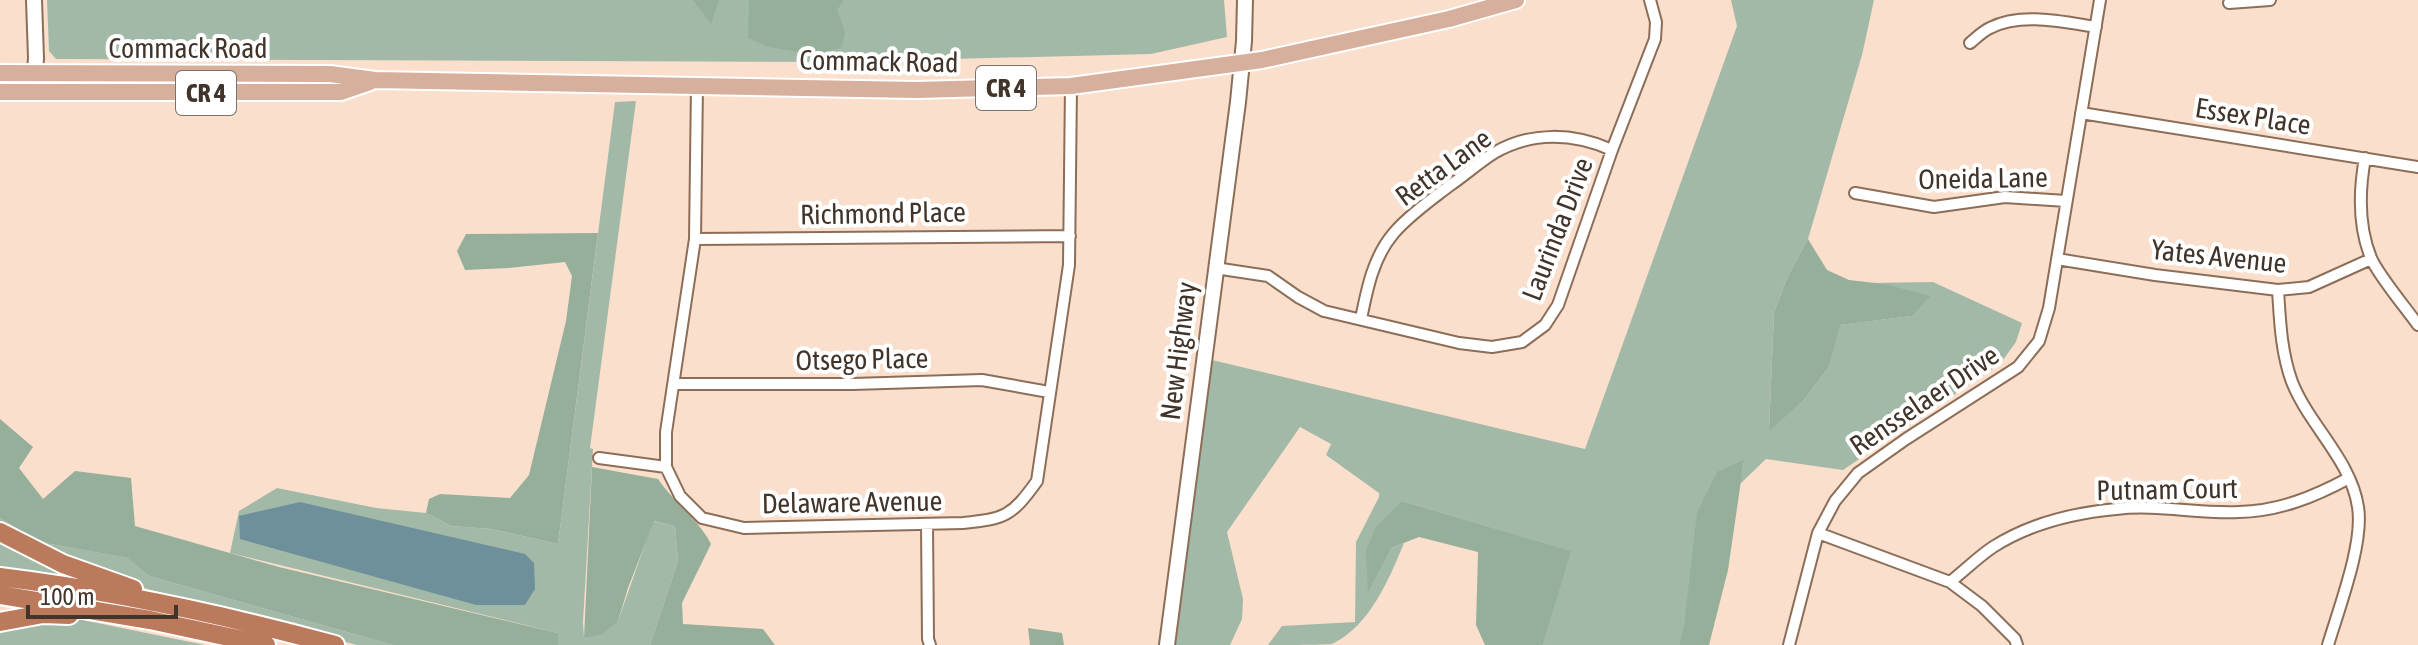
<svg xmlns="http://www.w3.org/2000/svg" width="2418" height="645" font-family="'Asap Condensed',sans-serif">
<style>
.green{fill:#a2b9a7}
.forest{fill:#95af9b}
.water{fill:#6d909a}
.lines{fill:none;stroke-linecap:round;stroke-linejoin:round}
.street-casing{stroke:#8c6e58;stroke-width:14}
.secondary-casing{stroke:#8c6e58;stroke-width:18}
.primary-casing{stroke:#fff;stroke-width:20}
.highway-casing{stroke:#fff;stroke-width:22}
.street{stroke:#fff;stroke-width:10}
.secondary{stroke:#fff;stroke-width:14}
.primary{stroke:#d7af9d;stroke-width:16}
.highway{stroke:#bc7a5c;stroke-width:18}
.labels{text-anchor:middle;stroke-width:8;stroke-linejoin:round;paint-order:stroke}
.shield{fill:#fff;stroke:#7a716a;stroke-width:2}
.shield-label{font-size:26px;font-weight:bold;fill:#41342a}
.street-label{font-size:28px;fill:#41342a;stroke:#fff}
</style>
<rect width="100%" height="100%" fill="#fadfcc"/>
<path class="green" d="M 47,0 L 1224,0 L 1227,37 L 1151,54 L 834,62 L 56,59 L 49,51 Z
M 1731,0 L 1874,0 L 1862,55 L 1808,239 L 1788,276 L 1774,312 L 1769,430 L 1804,400 L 1829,367 L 1839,325 L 1912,316 L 1884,284 L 1869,283 L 1933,282 L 2022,323 L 2016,342 L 2000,364 L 1843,470 L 1766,459 L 1740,484 L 1744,461 L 1679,645 L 1543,645 L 1570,551 L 1402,501 L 1391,548 L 1404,543 C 1389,579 1370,626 1332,644 C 1322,645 1281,645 1268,645 L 1282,626 L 1355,622 L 1356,542 L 1379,497 L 1379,493 L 1326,455 L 1331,444 L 1300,427 L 1227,532 L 1243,599 L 1242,619 L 1230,645 L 1173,645 L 1212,360 L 1585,449 L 1737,26 Z
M 636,101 L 590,448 L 593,449 L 583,622 L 584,638 L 618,621 L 653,521 L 675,526 L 678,561 L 650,645 L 558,645 L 558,633 L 230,553 L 239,511 L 277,488 L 376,508 L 426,513 L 451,526 L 491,529 L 558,544 L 615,102 Z
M 0,518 L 39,542 L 129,558 L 149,576 L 393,645 L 357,645 L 147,589 L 85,567 L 0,526 Z
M 0,541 L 64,572 L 63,582 L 0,572 Z
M 61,619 L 83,620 L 205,645 L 0,645 L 0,630 Z"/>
<path class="forest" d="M 693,0 L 719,0 L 711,24 Z
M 749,0 L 844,0 L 837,10 L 845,32 L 842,47 L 817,55 L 768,47 L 748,38 Z
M 598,233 L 558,544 L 491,529 L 451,526 L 426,513 L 429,499 L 440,494 L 510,498 L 529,475 L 566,321 L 572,276 L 565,262 L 509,268 L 465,270 L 457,251 L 466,234 Z
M 1808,239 L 1827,270 L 1849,280 L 1884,284 L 1930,296 L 1912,316 L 1840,325 L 1829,367 L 1804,400 L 1769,431 L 1774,312 L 1788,276 Z
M 0,419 L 33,447 L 19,468 L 43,499 L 75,471 L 131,478 L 135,526 L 279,567 L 558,633 L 558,645 L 393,645 L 149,576 L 128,558 L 39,542 L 0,518 Z
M 1744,460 L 1728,570 L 1709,645 L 1679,645 L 1684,626 L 1697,513 L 1717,472 Z
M 592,467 L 658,479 C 674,503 699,520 711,544 L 682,603 L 683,624 L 763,629 L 775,645 L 650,645 L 678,561 L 675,526 L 654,521 L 628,588 L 618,621 L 602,634 L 584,638 Z
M 1402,501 L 1571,551 L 1543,645 L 1485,645 L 1476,625 L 1478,552 L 1419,537 L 1391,548 L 1368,592 L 1366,551 L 1376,527 Z
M 1028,628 L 1062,633 L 1064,645 L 1030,645 Z"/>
<path class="water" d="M 300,502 L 525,554 L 534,563 L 535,589 L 525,605 L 476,605 L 240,539 L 239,516 Z"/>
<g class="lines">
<defs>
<path id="street" d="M 2229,3 L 2270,0
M 1970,43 C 1976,38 1983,31 1990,28 C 2021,12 2063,22 2096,27
M 697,85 L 695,239 L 666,432 L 666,467 L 680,496 L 702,518 L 744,528 L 963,523 C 1005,519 1012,516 1037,481 L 1069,265 L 1071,86
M 2081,113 L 2418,167
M 2365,158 C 2359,191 2358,226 2371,258 C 2378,275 2406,308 2418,325
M 1855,193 L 1934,207 L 2005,197 L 2066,201
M 695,239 L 1070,236
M 2057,259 L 2155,275 L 2278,290 L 2309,287 L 2371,259
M 1215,268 L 1268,276 L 1298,297 L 1324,311 L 1459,343 L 1492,347 L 1522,342 L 1545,325 L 1558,305 L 1612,150 L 1655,39 L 1656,22 L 1650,0
M 2278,290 C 2280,321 2281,352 2292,382 C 2309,425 2351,460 2358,507 C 2364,543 2339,608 2328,645
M 1361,319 C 1367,289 1373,258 1393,234 C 1408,216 1431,200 1449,186 C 1464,176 1478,163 1494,153 C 1531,131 1574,133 1612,150
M 674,384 L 853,384 L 982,380 L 1049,392
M 599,458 L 666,467
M 927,524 L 928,639 L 930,645
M 1818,533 L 1950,582 L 1982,606 L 2015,639 L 2017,645
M 1950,582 C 1964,571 1978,557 1993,547 C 2029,524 2073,513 2116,509 C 2157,504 2198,514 2239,512 C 2279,511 2314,497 2349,478
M 1789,645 L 1818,533 L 1835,501 L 1858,473 L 1906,439 L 2018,367 L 2039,341 L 2049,308 L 2100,0"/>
<path id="secondary" d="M 34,0 L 36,58 L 34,84
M 1167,645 L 1238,102 L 1244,41 L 1245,0"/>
<path id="primary" d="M 0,73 L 330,74 L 375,80 L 916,90 L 1071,86 L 1262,60 L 1449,19 L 1516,0
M 0,92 L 341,92 L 370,82"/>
<path id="highway" d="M 0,532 L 63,564 L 133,589
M 0,577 C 113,591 225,615 335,645
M 0,595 L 150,620 L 266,645
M 0,622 L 43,614 L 69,615"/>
</defs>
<use href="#street" class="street-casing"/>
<use href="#secondary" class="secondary-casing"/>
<use href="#primary" class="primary-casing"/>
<use href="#highway" class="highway-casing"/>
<use href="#street" class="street"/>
<use href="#secondary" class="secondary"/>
<use href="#primary" class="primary"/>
<use href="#highway" class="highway"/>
</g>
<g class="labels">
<g class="shield">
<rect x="976" y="66" width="60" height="44" rx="6"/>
<rect x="176" y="71" width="60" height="44" rx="6"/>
</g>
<g class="shield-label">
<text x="1006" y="97">CR 4</text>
<text x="206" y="102">CR 4</text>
</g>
<g class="street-label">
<text x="188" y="58">Commack Road</text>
<text transform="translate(879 61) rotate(1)" y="10">Commack Road</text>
<text transform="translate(2253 116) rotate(9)" y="10">Essex Place</text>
<text transform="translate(1443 167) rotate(-36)" y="10">Retta Lane</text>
<text transform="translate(1983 178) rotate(-1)" y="10">Oneida Lane</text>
<text transform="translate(883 213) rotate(-1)" y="10">Richmond Place</text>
<text transform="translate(1557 229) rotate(-69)" y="10">Laurinda Drive</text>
<text transform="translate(2219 256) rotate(6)" y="10">Yates Avenue</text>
<text transform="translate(1178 351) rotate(-83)" y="10">New Highway</text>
<text transform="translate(862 359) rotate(-1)" y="10">Otsego Place</text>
<text transform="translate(1924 400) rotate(-34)" y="10">Rensselaer Drive</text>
<text transform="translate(2167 489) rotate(-1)" y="10">Putnam Court</text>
<text transform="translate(852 502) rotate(-1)" y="10">Delaware Avenue</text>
</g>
</g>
<path d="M28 605v12h148v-12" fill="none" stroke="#41342a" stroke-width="4"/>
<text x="40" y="605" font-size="24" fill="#41342a" stroke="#ffffff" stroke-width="6" paint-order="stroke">100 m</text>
</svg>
